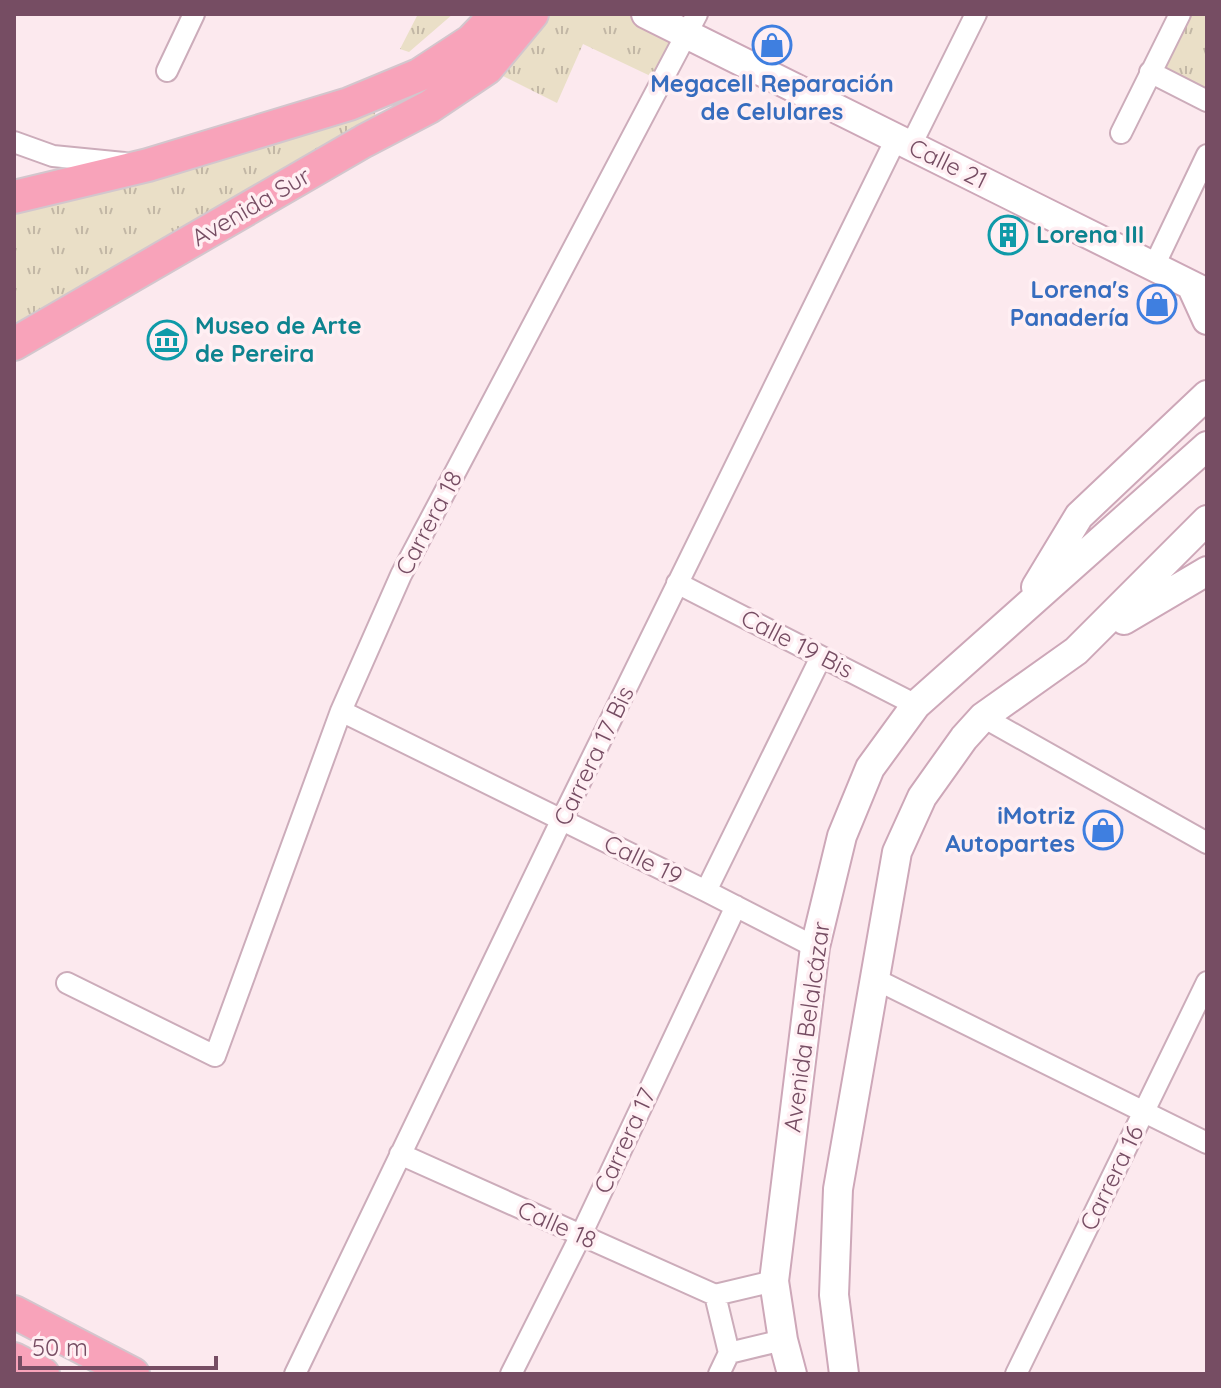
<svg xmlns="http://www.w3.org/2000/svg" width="1221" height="1388" font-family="Quicksand,sans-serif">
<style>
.grass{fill:url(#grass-tufts)}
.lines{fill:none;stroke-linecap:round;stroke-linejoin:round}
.street-casing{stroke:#ccacba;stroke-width:24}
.secondary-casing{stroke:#cda7b8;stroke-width:32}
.primary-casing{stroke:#d3c6cd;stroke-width:36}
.street{stroke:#fff;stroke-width:20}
.secondary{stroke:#fff;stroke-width:28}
.primary{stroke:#f8a3ba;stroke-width:32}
.labels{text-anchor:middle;stroke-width:7;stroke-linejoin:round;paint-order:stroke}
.shop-label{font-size:24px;font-weight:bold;fill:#366cbe;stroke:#ffeff3;text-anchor:end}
.street-label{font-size:24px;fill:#764d63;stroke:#ffeff3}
.culture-label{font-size:24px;font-weight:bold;fill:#0d838f;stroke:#ffeff3;text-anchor:start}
</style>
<defs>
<pattern id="grass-tufts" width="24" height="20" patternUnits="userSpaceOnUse" patternTransform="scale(2)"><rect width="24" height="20" fill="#eadfc7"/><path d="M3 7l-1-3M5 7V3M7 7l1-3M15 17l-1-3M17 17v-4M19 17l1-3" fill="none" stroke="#c2b7a5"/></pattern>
</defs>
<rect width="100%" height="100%" fill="#fce9ee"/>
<path class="grass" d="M 418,14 L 453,14 L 409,52 L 400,49 Z
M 532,14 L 697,14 L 661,81 L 583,44 L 557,103 L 487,68 Z
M 1180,14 L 1207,14 L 1207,101 L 1150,72 Z
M 374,107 L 376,120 L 14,344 L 14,197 Z"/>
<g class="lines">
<defs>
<path id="street" d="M 167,71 L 194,14
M 1150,72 L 1207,101
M 1121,133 L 1180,14
M 14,142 L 53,156 L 124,163
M 911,145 L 976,14
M 1154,266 L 1207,155
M 677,583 L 916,705
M 341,711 L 706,891 L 815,947
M 983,717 L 1207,843
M 706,891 L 821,657
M 873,978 L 1207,1143
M 67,983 L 215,1056 L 341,711 L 401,575 L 697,14
M 400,1154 L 715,1295 L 774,1281
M 715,1295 L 729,1353
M 729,1353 L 783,1340
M 295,1374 L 561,821 L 896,139
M 511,1374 L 581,1235 L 736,906
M 719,1374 L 729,1353
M 1016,1374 L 1207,982"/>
<path id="secondary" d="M 646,14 L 1207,293
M 1191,285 L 1207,320
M 1036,587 L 1079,516 L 1207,395
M 1124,620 L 1207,571
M 792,1374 L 783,1340 L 774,1281 L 815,947 L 842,836 L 870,768 L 916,705 L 1207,446
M 844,1374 L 834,1295 L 838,1189 L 897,852 L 922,797 L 964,738 L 983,717 L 1076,651 L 1207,520"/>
<path id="primary" d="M 14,197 L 148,165 L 349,104 L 419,75 L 471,41 L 497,14
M 14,344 L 364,141 L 429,107 L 487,68 L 532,14
M 14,1312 L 133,1374
M 14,1359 L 43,1374"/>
</defs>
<use href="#street" class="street-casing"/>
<use href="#secondary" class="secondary-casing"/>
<use href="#primary" class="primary-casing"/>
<use href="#street" class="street"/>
<use href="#secondary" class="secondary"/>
<use href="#primary" class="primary"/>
</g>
<defs>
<symbol id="shop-ring" viewBox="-11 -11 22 22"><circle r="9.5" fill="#ffeff3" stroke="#3f7fe0" stroke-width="1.5"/><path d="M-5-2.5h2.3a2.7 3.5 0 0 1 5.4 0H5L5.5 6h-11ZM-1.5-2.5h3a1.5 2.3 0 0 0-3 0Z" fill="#3f7fe0"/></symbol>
<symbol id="building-ring" viewBox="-11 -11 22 22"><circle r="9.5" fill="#ffeff3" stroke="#0f9aa8" stroke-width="1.5"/><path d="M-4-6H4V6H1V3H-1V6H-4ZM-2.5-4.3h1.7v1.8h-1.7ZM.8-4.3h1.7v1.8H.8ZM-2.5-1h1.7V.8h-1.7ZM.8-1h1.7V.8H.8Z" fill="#0f9aa8"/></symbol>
<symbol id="museum-ring" viewBox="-11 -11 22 22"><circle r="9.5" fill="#ffeff3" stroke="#0f9aa8" stroke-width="1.5"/><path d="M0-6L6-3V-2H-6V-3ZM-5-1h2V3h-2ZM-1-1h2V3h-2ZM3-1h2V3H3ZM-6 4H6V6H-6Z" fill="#0f9aa8"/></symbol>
</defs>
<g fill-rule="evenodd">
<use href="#shop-ring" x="750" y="23" width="44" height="44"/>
<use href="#building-ring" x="986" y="213" width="44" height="44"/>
<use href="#shop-ring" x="1135" y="282" width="44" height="44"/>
<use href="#museum-ring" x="145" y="318" width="44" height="44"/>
<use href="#shop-ring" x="1081" y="808" width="44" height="44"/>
</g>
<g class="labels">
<g class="shop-label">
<text x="772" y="92" text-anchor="middle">Megacell Reparación<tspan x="772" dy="28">de Celulares</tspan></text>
<text x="1129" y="298">Lorena's<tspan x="1129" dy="28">Panadería</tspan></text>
<text x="1075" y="824">iMotriz<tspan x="1075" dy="28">Autopartes</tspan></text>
</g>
<g class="street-label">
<text transform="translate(948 164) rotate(26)" y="8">Calle 21</text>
<text transform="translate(251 207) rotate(-30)" y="8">Avenida Sur</text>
<text transform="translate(429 523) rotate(-62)" y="8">Carrera 18</text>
<text transform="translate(797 644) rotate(27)" y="8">Calle 19 Bis</text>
<text transform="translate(594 756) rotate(-64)" y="8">Carrera 17 Bis</text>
<text transform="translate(643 860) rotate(26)" y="8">Calle 19</text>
<text transform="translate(807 1027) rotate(-82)" y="8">Avenida Belalcázar</text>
<text transform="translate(625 1141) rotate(-65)" y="8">Carrera 17</text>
<text transform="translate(1112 1178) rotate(-64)" y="8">Carrera 16</text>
<text transform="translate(557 1225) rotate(24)" y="8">Calle 18</text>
</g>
<g class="culture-label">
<text x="1036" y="243">Lorena III</text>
<text x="195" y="334">Museo de Arte<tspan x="195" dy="28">de Pereira</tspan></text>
</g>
</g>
<rect width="1221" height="1388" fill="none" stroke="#764d63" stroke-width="32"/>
<path d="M20 1356v12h196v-12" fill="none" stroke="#764d63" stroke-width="4"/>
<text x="32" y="1356" font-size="24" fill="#764d63" stroke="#ffeff3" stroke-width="6" paint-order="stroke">50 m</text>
</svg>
